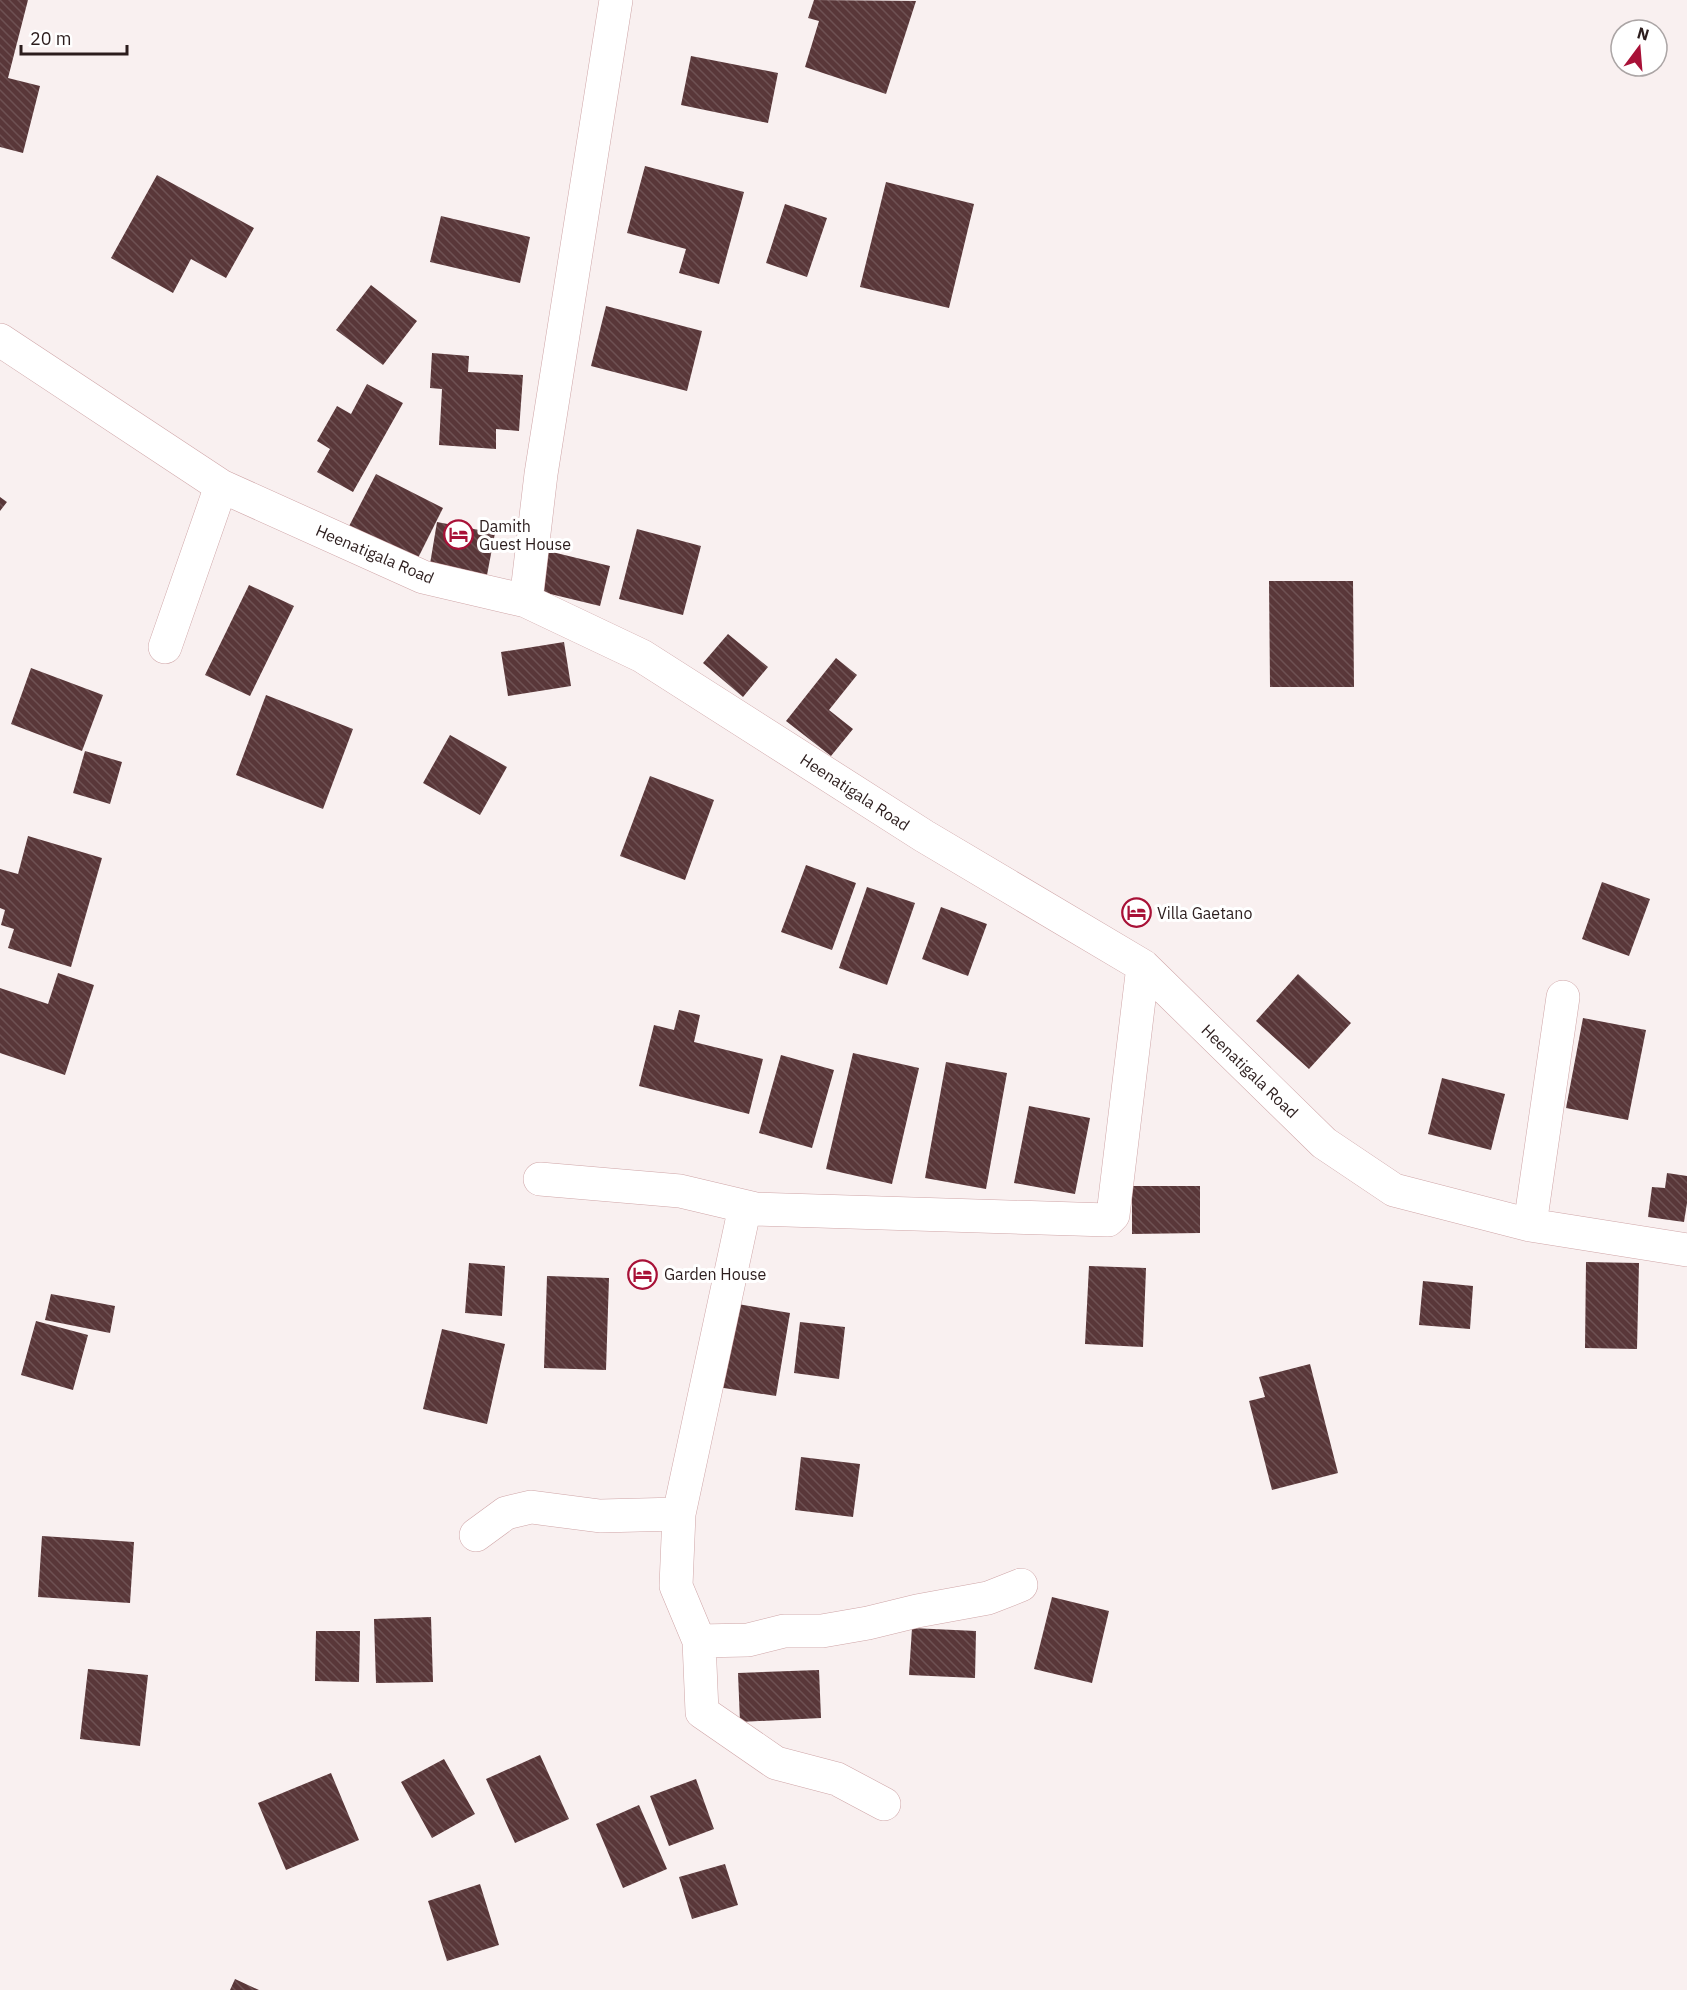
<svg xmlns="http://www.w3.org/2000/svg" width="1687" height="1990" font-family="'IBM Plex Sans',sans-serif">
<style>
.building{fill:url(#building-back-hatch)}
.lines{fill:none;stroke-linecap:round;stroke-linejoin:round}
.street-casing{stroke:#cfa5a7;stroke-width:34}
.street{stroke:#fff;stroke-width:33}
.labels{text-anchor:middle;stroke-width:6;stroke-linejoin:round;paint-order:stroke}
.poi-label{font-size:16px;fill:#2c1d1d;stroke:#fff;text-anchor:start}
.street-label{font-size:16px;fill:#2c1d1d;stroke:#fff}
</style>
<defs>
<pattern id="building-back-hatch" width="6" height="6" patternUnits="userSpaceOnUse" patternTransform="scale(1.5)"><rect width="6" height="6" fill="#593739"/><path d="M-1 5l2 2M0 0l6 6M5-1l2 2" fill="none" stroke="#6e5153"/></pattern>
</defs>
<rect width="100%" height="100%" fill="#f9f0f0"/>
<path class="building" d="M 0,0 L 28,0 L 8,78 L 40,86 L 23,153 L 0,147 Z
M 814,0 L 916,1 L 886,94 L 805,67 L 819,21 L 808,18 Z
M 691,56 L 778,73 L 768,123 L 681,105 Z
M 645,166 L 744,192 L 719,284 L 679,273 L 686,249 L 627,233 Z
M 157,175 L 254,228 L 226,278 L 191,259 L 173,293 L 111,258 Z
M 886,182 L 974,204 L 949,308 L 860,287 Z
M 785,204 L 827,218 L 807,277 L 766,263 Z
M 441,216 L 530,237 L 520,283 L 430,262 Z
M 371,285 L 417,321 L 383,365 L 336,330 Z
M 606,306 L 702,331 L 687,391 L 591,366 Z
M 432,353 L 469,356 L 468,372 L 523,375 L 519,431 L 496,429 L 496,449 L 439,445 L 442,389 L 430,388 Z
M 367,384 L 403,403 L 353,492 L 317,472 L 330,449 L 317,441 L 337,406 L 351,414 Z
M 376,474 L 443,508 L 414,566 L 346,532 Z
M 0,497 L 7,502 L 0,511 Z
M 437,522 L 495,533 L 487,575 L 430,564 Z
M 637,529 L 701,546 L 683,615 L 619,599 Z
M 548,551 L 610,566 L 600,606 L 538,591 Z
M 1269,581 L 1353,581 L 1354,687 L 1270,687 Z
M 249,585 L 294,606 L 250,696 L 205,675 Z
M 728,634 L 768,667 L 743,697 L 703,663 Z
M 564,642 L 571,686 L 508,696 L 501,652 Z
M 836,658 L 857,675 L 829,710 L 853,729 L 831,756 L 786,721 Z
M 31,668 L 103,695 L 82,751 L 11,724 Z
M 266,695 L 353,729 L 323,809 L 236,775 Z
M 450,735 L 507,767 L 480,815 L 423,783 Z
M 85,751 L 122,762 L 110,804 L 73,793 Z
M 650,776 L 714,800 L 685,880 L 620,856 Z
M 28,836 L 102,858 L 71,967 L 8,948 L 14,929 L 1,925 L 5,910 L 0,908 L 0,869 L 18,874 Z
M 806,865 L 856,883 L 832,950 L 781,932 Z
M 1602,882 L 1650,899 L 1629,956 L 1582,939 Z
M 867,887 L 915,903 L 887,985 L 839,968 Z
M 941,907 L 987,924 L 968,976 L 922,959 Z
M 58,973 L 94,985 L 65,1075 L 0,1053 L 0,988 L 48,1004 Z
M 1298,974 L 1351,1023 L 1309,1069 L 1256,1021 Z
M 679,1010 L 700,1015 L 694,1042 L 763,1059 L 749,1114 L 639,1086 L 654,1025 L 674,1030 Z
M 1583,1018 L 1646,1030 L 1628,1120 L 1566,1108 Z
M 853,1053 L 919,1068 L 892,1184 L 826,1169 Z
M 781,1055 L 834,1070 L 812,1148 L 759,1133 Z
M 946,1062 L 1007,1073 L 986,1189 L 925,1178 Z
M 1442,1078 L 1505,1094 L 1491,1150 L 1428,1134 Z
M 1029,1106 L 1090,1118 L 1075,1194 L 1014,1183 Z
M 1667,1173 L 1687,1176 L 1687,1203 L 1684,1222 L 1648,1217 L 1652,1187 L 1665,1188 Z
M 1132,1186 L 1200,1186 L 1200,1233 L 1132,1234 Z
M 1586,1262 L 1639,1263 L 1637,1349 L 1585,1348 Z
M 469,1263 L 505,1266 L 502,1316 L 465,1313 Z
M 1089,1266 L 1146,1268 L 1143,1347 L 1085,1344 Z
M 547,1276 L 609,1278 L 606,1370 L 544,1368 Z
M 1423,1281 L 1473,1286 L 1470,1329 L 1419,1325 Z
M 51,1294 L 115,1306 L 110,1333 L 45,1320 Z
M 726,1302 L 790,1313 L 776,1396 L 711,1386 Z
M 36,1321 L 88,1335 L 73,1390 L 21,1375 Z
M 800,1322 L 845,1327 L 839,1379 L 794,1373 Z
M 442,1329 L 505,1344 L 487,1424 L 423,1409 Z
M 1310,1364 L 1338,1473 L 1272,1490 L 1249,1401 L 1265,1397 L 1259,1377 Z
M 801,1457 L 860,1464 L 853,1517 L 795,1510 Z
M 42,1536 L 134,1542 L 130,1603 L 38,1597 Z
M 1052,1597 L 1109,1611 L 1092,1683 L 1034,1669 Z
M 431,1617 L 433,1682 L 376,1683 L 374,1619 Z
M 912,1628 L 976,1631 L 975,1678 L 909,1675 Z
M 316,1631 L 360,1631 L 359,1682 L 315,1681 Z
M 88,1669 L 148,1675 L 140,1746 L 80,1739 Z
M 819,1670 L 821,1718 L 740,1722 L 738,1673 Z
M 540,1755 L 569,1819 L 515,1843 L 486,1779 Z
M 444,1759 L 475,1814 L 432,1838 L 401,1782 Z
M 331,1773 L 359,1840 L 286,1870 L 258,1803 Z
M 696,1779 L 714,1829 L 669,1846 L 650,1796 Z
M 639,1805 L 667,1869 L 623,1888 L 596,1824 Z
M 725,1864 L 738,1905 L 692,1919 L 679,1877 Z
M 480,1884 L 499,1945 L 447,1961 L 428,1901 Z
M 235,1979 L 259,1990 L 230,1990 Z"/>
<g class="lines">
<defs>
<path id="street" d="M 0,340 L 221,486 L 423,577 L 526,601 L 642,656 L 924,836 L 1143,966 L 1324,1143 L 1394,1190 L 1530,1225 L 1687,1250
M 526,601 L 541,474 L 616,0
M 165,647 L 221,486
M 540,1179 L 680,1191 L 756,1209
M 1530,1225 L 1563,997
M 476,1535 L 506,1513 L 531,1507 L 600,1516 L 679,1514
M 699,1641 L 748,1640 L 784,1631 L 822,1631 L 868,1623 L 917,1611 L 988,1598 L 1021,1585
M 884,1804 L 837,1779 L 776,1763 L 702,1712 L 699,1641 L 676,1586 L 679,1514 L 743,1216 L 749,1211 L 756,1209 L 1108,1220 L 1113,1215 L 1143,966"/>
</defs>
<use href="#street" class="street-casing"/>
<use href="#street" class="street"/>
</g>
<defs>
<symbol id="hotel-ring" viewBox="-11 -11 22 22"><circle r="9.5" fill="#fff" stroke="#a81137" stroke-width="1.5"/><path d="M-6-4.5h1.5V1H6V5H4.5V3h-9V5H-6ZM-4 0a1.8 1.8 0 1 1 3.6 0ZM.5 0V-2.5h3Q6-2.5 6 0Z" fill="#a81137"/></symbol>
</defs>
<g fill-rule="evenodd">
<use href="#hotel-ring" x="442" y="518" width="33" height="33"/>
<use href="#hotel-ring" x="1120" y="896" width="33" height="33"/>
<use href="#hotel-ring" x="626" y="1258" width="33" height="33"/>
</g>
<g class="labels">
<g class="poi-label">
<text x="479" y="532">Damith<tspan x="479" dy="18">Guest House</tspan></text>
<text x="1157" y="919">Villa Gaetano</text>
<text x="664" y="1280">Garden House</text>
</g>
<g class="street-label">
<text transform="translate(375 554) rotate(23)" y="6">Heenatigala Road</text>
<text transform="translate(855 792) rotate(33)" y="6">Heenatigala Road</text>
<text transform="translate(1250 1071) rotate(44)" y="6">Heenatigala Road</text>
</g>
</g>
<g transform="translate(1639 48) rotate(16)"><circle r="28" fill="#ffffff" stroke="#aba5a5" stroke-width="1.5"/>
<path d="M0-4.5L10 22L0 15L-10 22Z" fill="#a81137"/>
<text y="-9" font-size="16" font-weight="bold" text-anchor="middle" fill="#2c1d1d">N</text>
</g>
<path d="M21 45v9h106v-9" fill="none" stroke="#2c1d1d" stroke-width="3"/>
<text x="30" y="45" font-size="18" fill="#2c1d1d" stroke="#ffffff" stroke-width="4.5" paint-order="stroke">20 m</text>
</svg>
